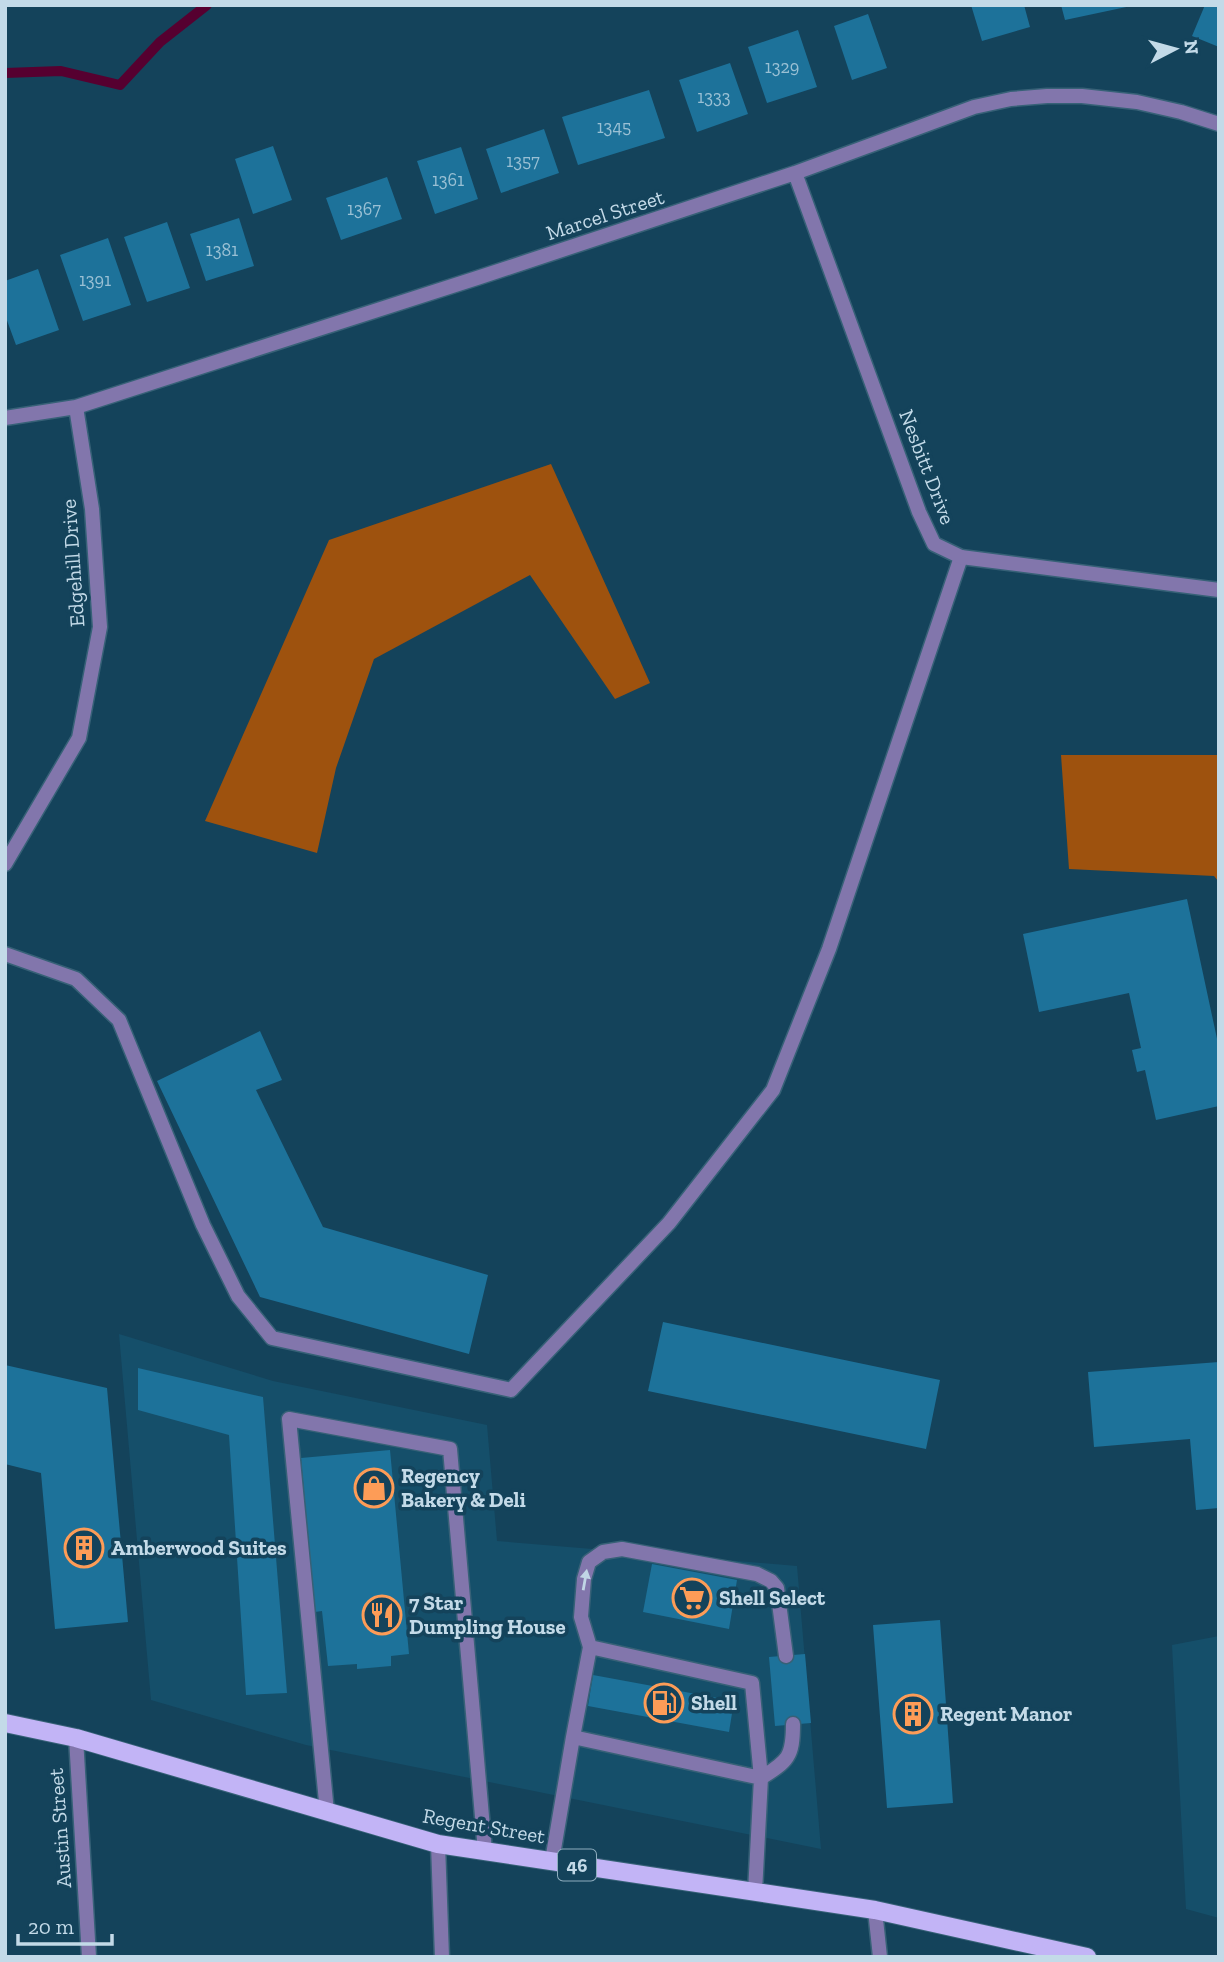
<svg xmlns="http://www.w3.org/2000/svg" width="1224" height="1962" font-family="'Zilla Slab',serif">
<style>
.built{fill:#154f6a}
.forest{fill:#9e520e}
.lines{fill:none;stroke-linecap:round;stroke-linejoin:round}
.stream{stroke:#560030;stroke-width:10}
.building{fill:#1d729a}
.lane-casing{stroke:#376177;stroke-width:17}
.street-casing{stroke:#376177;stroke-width:17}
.primary-casing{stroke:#376177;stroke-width:20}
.lane{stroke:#8276ac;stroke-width:14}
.street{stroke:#8276ac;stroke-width:14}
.primary{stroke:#c2b4f6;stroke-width:18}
.oneway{fill:#c0d5e5}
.labels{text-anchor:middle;stroke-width:7;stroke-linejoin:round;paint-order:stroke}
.number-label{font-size:18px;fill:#9ac0d4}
.shield{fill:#14435b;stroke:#8eadbe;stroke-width:2}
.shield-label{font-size:19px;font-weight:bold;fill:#c3dae8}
.street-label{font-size:21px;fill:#c3dae8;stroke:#14435b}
.poi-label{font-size:21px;font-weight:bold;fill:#c3dae8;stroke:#14435b;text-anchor:start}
</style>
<rect width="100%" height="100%" fill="#14435b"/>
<path class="built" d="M 119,1334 L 273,1381 L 487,1425 L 497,1541 L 797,1566 L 821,1849 L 306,1745 L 151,1700 Z
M 1219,1636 L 1219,1918 L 1186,1909 L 1172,1645 Z"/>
<path class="forest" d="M 551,464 L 650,683 L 615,699 L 530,575 L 374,659 L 336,768 L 317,853 L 205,821 L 329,540 Z
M 1061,755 L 1219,755 L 1219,882 L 1214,876 L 1069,869 Z"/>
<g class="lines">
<path class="stream" d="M 5,73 L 61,71 L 120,85 L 160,42 L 207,5"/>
</g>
<path class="building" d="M 971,5 L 1024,5 L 1030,27 L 982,41 Z
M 1061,5 L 1131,5 L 1131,6 L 1065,20 Z
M 1205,5 L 1219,5 L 1219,47 L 1192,36 Z
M 868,14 L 887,68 L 852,80 L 834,26 Z
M 798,30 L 817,87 L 767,103 L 748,47 Z
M 730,63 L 748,114 L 697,132 L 679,80 Z
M 649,90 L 665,138 L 578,165 L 562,117 Z
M 544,129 L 559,173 L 501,193 L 486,149 Z
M 273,146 L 292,200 L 253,214 L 235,159 Z
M 461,147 L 478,199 L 435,214 L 417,161 Z
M 387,177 L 402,219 L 341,240 L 326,198 Z
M 239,218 L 254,266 L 206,281 L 190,234 Z
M 167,222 L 190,288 L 147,302 L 124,237 Z
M 108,238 L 131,305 L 83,321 L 60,255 Z
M 38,269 L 59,330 L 16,345 L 5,315 L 5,281 Z
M 1187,899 L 1219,1048 L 1219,1106 L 1156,1120 L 1145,1070 L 1137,1072 L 1132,1050 L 1141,1048 L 1129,993 L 1039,1012 L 1023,934 Z
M 260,1031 L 282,1080 L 256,1090 L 323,1227 L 488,1275 L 469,1354 L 260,1297 L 157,1081 Z
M 663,1322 L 940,1380 L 926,1449 L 648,1391 Z
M 1219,1362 L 1219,1508 L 1196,1510 L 1190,1439 L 1094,1447 L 1088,1372 Z
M 5,1365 L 107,1388 L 128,1622 L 55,1629 L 41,1473 L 5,1464 Z
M 138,1368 L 263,1397 L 287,1693 L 246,1695 L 229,1435 L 138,1410 Z
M 390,1450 L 409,1654 L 391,1656 L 391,1666 L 357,1669 L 357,1664 L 328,1666 L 322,1611 L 315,1612 L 301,1458 Z
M 652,1564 L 737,1580 L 729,1629 L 643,1612 Z
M 940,1620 L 953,1803 L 887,1808 L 873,1625 Z
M 805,1654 L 811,1723 L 775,1726 L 769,1657 Z
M 593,1675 L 734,1701 L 729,1732 L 588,1706 Z"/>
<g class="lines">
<defs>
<path id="lane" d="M 5,954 L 76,979 L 119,1020 L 203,1225 L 238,1296 L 272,1338 L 511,1390 L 669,1223 L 773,1090 L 829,949 L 961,557
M 590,1647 L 581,1617 L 584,1579 L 589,1562 L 603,1552 L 622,1549 L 757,1574 L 771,1581 L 777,1588 L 786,1656
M 573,1737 L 590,1647 L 752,1683 L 761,1778 C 788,1761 793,1757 793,1724
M 327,1812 L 289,1419 L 450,1449 L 485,1851
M 552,1861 L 573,1737 L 761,1778 L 755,1892"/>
<path id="street" d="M 795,173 L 919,512 L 934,544 L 961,557 L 1219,590
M 5,418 L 76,407 L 477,278 L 795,173 L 974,107 L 1011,99 L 1047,96 L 1082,96 L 1137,102 L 1181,112 L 1219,124
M 5,864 L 79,738 L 100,627 L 92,509 L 76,407
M 76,1738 L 89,1957
M 438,1844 L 442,1957
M 875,1910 L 880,1957"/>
<path id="primary" d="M 5,1723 L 76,1738 L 438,1844 L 875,1910 L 1087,1957"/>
</defs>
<use href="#lane" class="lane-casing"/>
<use href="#street" class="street-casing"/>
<use href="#primary" class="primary-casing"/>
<use href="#lane" class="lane"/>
<use href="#street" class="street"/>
<use href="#primary" class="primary"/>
</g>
<defs><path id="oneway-solid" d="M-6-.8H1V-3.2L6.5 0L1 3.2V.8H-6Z" transform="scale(1.75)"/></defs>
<use class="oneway" href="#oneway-solid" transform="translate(585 1580) rotate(-80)"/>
<defs>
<symbol id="shop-ring" viewBox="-11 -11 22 22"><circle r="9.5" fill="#14435b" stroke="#fd9c57" stroke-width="1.5"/><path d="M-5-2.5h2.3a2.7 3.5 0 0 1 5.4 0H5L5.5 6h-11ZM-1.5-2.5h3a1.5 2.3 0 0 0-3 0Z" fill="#fd9c57"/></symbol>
<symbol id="building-ring" viewBox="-11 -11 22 22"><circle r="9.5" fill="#14435b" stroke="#fd9c57" stroke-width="1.5"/><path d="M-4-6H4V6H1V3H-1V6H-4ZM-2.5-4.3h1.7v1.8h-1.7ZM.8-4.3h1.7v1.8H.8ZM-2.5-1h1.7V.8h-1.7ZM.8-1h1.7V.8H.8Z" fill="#fd9c57"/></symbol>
<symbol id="supermarket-ring" viewBox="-11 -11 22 22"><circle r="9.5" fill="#14435b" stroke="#fd9c57" stroke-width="1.5"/><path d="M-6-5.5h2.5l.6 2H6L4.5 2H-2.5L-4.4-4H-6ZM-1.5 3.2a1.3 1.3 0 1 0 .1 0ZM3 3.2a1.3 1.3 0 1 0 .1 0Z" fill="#fd9c57"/></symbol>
<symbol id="restaurant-ring" viewBox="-11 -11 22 22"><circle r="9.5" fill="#14435b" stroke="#fd9c57" stroke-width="1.5"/><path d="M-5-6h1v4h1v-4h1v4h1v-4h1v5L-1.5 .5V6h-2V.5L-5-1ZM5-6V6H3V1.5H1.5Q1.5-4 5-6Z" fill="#fd9c57"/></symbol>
<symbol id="fuel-ring" viewBox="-11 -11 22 22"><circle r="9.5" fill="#14435b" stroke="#fd9c57" stroke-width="1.5"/><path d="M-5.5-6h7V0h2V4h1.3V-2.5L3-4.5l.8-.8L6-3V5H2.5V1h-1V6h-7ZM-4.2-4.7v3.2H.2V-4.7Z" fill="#fd9c57"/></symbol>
</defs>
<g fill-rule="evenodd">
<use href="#shop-ring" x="352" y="1466" width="44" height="44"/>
<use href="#building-ring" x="62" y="1526" width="44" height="44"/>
<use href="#supermarket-ring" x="670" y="1576" width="44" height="44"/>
<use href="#restaurant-ring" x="360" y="1593" width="44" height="44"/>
<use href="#fuel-ring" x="642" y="1681" width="44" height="44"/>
<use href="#building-ring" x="891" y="1692" width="44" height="44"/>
</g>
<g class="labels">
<g class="number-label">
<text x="782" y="73">1329</text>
<text x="714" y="103">1333</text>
<text x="614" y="133">1345</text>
<text x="523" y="167">1357</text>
<text x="448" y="186">1361</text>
<text x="364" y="215">1367</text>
<text x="222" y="256">1381</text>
<text x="95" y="286">1391</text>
</g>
<rect class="shield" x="558" y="1849.5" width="38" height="31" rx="5"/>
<g class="shield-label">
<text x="577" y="1872">46</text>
</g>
<g class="street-label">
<text transform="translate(605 215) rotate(-18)" y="7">Marcel Street</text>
<text transform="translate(927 467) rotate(69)" y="7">Nesbitt Drive</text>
<text transform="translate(73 563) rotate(-94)" y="7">Edgehill Drive</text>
<text transform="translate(484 1826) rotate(10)" y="7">Regent Street</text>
<text transform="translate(60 1828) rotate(-94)" y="7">Austin Street</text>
</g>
<g class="poi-label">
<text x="401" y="1483">Regency<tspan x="401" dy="24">Bakery &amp; Deli</tspan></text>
<text x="111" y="1555">Amberwood Suites</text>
<text x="719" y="1605">Shell Select</text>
<text x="409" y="1610">7 Star<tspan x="409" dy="24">Dumpling House</tspan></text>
<text x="691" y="1710">Shell</text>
<text x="940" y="1721">Regent Manor</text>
</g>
</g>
<rect width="1224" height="1962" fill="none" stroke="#c3dae8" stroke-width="14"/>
<g transform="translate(1175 49) rotate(84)" stroke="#14435b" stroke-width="5" paint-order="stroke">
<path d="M0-5L12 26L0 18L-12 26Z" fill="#c3dae8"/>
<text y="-10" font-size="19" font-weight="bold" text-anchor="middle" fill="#c3dae8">N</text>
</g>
<path d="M18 1934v10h94v-10" fill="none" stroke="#c3dae8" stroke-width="3.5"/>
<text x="28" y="1934" font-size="21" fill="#c3dae8" stroke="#14435b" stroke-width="5" paint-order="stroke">20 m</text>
</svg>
